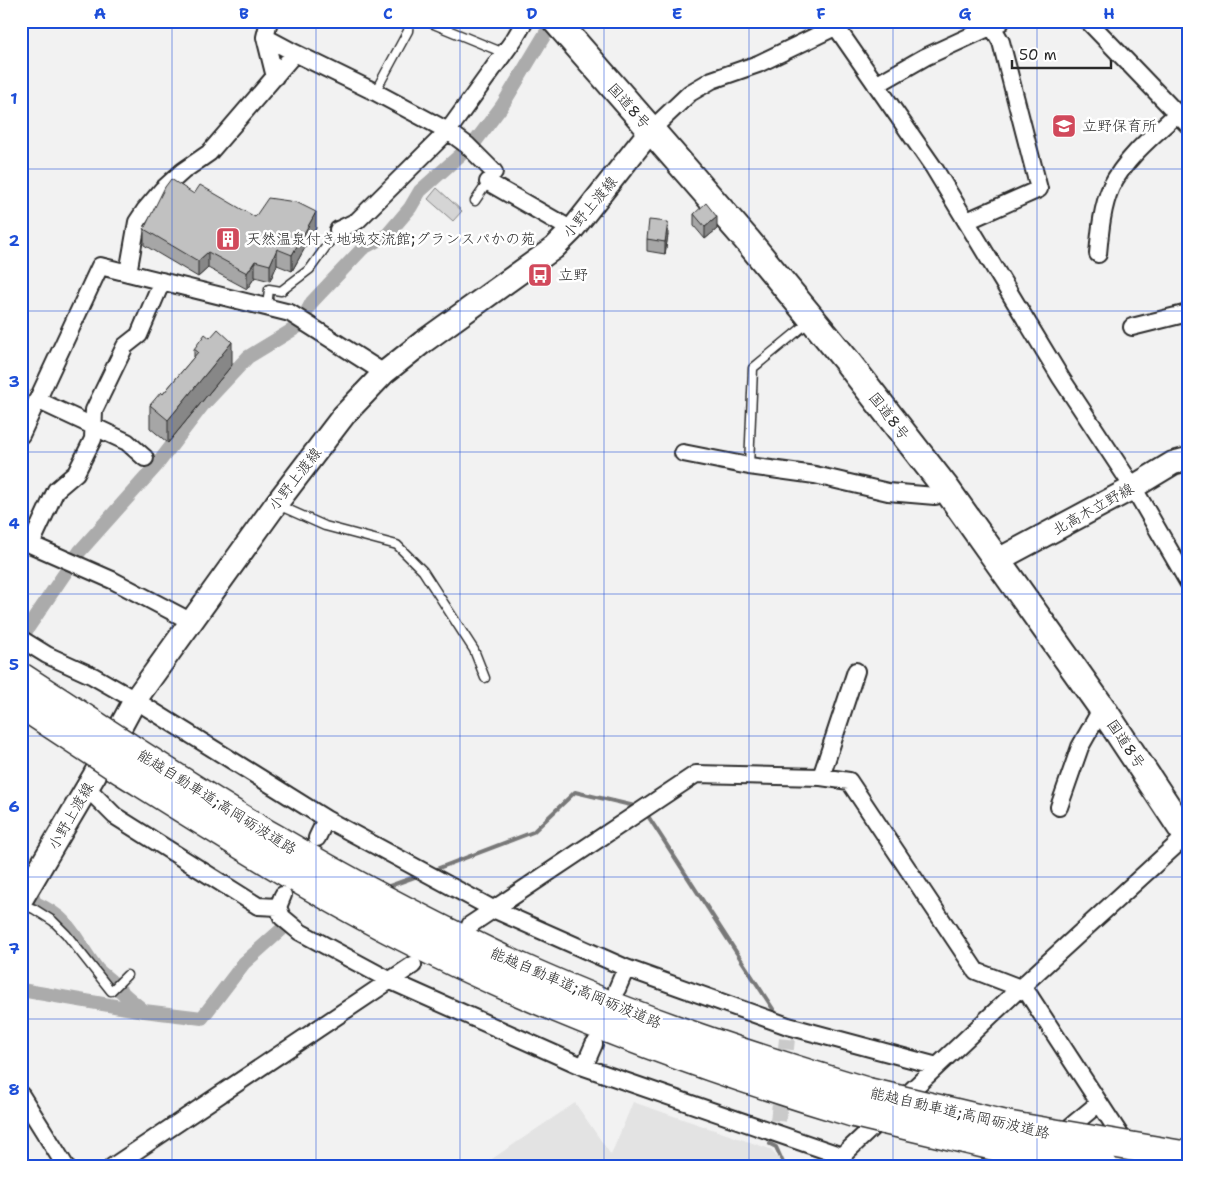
<svg xmlns="http://www.w3.org/2000/svg" width="1209" height="1188" font-family="'Shantell Sans','Klee One',sans-serif">
<style>
.built{fill:#e3e3e3}
.green{fill:#d5d5d5;stroke:#808080}
.lines{fill:none;stroke-linecap:round;stroke-linejoin:round}
.stream{stroke:#787878;stroke-width:4}
.canal{stroke:#ababab;stroke-width:14}
.minor-tunnel{stroke:#cacaca;stroke-width:16;stroke-dasharray:16 8;stroke-linecap:butt}
.service-casing{stroke:#2b2b2b;stroke-width:11}
.minor-casing{stroke:#2b2b2b;stroke-width:20}
.secondary-casing{stroke:#2b2b2b;stroke-width:26}
.trunk-casing{stroke:#2b2b2b;stroke-width:30}
.motorway-casing{stroke:#2b2b2b;stroke-width:31}
.service{stroke:#fff;stroke-width:8}
.minor{stroke:#fff;stroke-width:16}
.secondary{stroke:#fff;stroke-width:22}
.trunk{stroke:#fff;stroke-width:26}
.motorway{stroke:#fff;stroke-width:28}
.motorway-bridge-casing{stroke:#2b2b2b;stroke-width:31;stroke-linecap:butt}
.motorway-bridge{stroke:#fff;stroke-width:28}
.wall{fill:#a6a6a6;stroke:#2b2b2b}
.shaded-wall{fill:#878787;stroke:#2b2b2b}
.building{fill:#c1c1c1;stroke:#2b2b2b}
.grid{fill:none;stroke:#1d4ed8;stroke-width:1;stroke-opacity:0.55}
.labels{text-anchor:middle;stroke-width:5;stroke-linejoin:round;paint-order:stroke}
.street-label{font-size:15px;fill:#2b2b2b;stroke:#fff}
.poi-label{font-size:15px;fill:#2b2b2b;stroke:#fff;text-anchor:start}
.neatline{fill:none;stroke:#1d4ed8;stroke-width:2}
.grid-label{font-size:16px;text-anchor:middle;font-weight:bold;fill:#1d4ed8}
</style>
<rect width="100%" height="100%" fill="#f2f2f2"/>
<filter id="ink" filterUnits="userSpaceOnUse"><feTurbulence type="fractalNoise" baseFrequency=".02" numOctaves="2"/><feDisplacementMap in="SourceGraphic" scale="10" xChannelSelector="R" yChannelSelector="G"/><feConvolveMatrix kernelMatrix="1 2 1 2 8 2 1 2 1" color-interpolation-filters="sRGB"/></filter>
<g filter="url(#ink)">
<path class="built" d="M 633,1102 L 770,1149 L 778,1158 L 782,1167 L 480,1167 L 575,1103 L 611,1155 Z"/>
<path class="green" d="M 437,188 L 462,211 L 453,221 L 428,199 Z"/>
<g class="lines">
<path class="stream" d="M 646,813 L 775,1012
M 431,871 L 533,832 L 575,792 L 639,807
M 384,888 L 420,875
M 770,1144 L 776,1147 L 785,1167"/>
<path class="canal" d="M 21,638 L 80,551 L 156,466 L 202,406 L 248,357 L 299,326 L 312,302 L 363,248 L 387,235 L 410,208 L 420,191 L 475,142 L 502,106 L 547,31
M 21,867 L 35,903 C 75,921 74,940 98,970 C 103,975 108,978 113,983 C 123,994 130,1000 142,1009
M 21,990 L 144,1011 L 202,1018 L 244,963 L 281,930"/>
<path class="minor-tunnel" d="M 778,1121 L 787,1039"/>
<defs>
<path id="service" d="M 426,21 L 504,53
M 375,92 L 408,31 L 409,21
M 475,201 L 488,182
M 267,307 L 269,289 L 281,291 L 310,269 L 338,230
M 749,466 L 753,368 L 809,322
M 278,505 L 325,526 L 397,545 L 423,571 L 474,650 L 485,678
M 21,904 L 34,909 L 53,921 L 66,934 L 111,991 L 127,975
M 830,1167 L 842,1156"/>
<path id="minor" d="M 269,21 L 265,37 L 295,53
M 832,21 L 934,168 L 1061,378 L 1133,487 L 1188,582
M 1088,21 L 1188,125
M 265,37 L 275,77
M 876,85 L 925,57 L 1001,22
M 651,130 L 690,93 L 712,80 L 758,64 L 835,27
M 488,182 L 572,230
M 967,221 L 1039,189 L 1001,42 L 989,21
M 338,230 L 357,221 L 448,131 L 515,38 L 525,21
M 1098,254 C 1100,232 1102,207 1111,187 C 1125,158 1155,134 1178,113
M 128,273 L 137,222 L 145,210 L 162,190 L 183,171 L 209,153 L 295,53 L 375,92 L 448,131 L 467,145 L 494,172
M 1132,327 L 1188,313
M 37,400 L 127,442 L 145,458
M 21,435 L 100,266 L 290,313 L 384,373
M 683,453 L 749,466 L 815,475 L 888,492 L 935,496 L 945,487
M 23,541 L 112,580 L 192,622
M 31,544 L 56,490 L 76,473 L 93,439 L 94,410 L 125,346 L 139,335 L 162,281
M 21,639 L 47,655 L 93,676 L 135,700 L 326,819 L 493,909 L 626,968 L 788,1026 L 937,1066
M 821,777 L 856,671
M 87,788 L 115,816 L 258,906 L 278,907
M 1059,807 L 1080,747 L 1102,708
M 317,838 L 326,819
M 283,895 L 278,907 L 282,917 L 300,932 L 391,981 L 584,1067 L 842,1156 L 1020,988 L 1186,836
M 470,925 L 696,774 L 821,777 L 849,781 L 976,971 L 1020,988 L 1029,995 L 1141,1167
M 617,989 L 626,968
M 584,1067 L 594,1044
M 21,1095 L 66,1167
M 1059,1136 L 1099,1103
M 112,1167 L 413,965"/>
<path id="secondary" d="M 998,560 L 1125,492 L 1173,463 L 1188,459
M 21,900 L 94,776 L 135,700 L 276,504 L 344,415 L 384,373 L 423,342 L 554,248 L 572,230 L 651,130"/>
<path id="trunk" d="M 556,21 L 747,240 L 846,360 L 945,487 L 1102,708 L 1188,838"/>
<path id="motorway" d="M 136,752 C 182,781 227,811 274,838 C 345,880 419,919 494,955 C 614,1012 741,1054 868,1092
M 121,770 C 212,827 303,885 398,934 C 544,1010 697,1066 854,1113"/>
</defs>
<use href="#service" class="service-casing"/>
<use href="#minor" class="minor-casing"/>
<use href="#secondary" class="secondary-casing"/>
<use href="#trunk" class="trunk-casing"/>
<use href="#motorway" class="motorway-casing"/>
<use href="#service" class="service"/>
<use href="#minor" class="minor"/>
<use href="#secondary" class="secondary"/>
<use href="#trunk" class="trunk"/>
<use href="#motorway" class="motorway"/>
<defs>
<path id="motorway-bridge" d="M 21,677 L 136,752
M 21,704 L 121,770
M 868,1092 L 1011,1126 L 1188,1156
M 854,1113 L 1002,1148 L 1104,1167"/>
</defs>
<use href="#motorway-bridge" class="motorway-bridge-casing"/>
<use href="#motorway-bridge" class="motorway-bridge"/>
</g>
<path class="wall" d="M 194,194 L 255,217 L 316,228 L 292,271 L 277,265 L 270,281 L 255,277 L 247,289 L 208,268 L 198,277 L 144,245 L 144,229 Z
M 694,214 L 717,229 L 705,239 L 694,226 Z
M 668,235 L 665,254 L 647,251 L 647,239 Z
M 194,349 L 232,365 L 168,443 L 150,428 L 150,405 L 163,394 L 194,357 Z"/>
<path class="shaded-wall" d="M 316,212 L 316,228 L 292,271 L 292,255 Z
M 717,217 L 717,229 L 705,239 L 705,227 Z
M 668,222 L 668,235 L 665,254 L 665,242 Z
M 277,249 L 277,265 L 270,281 L 270,265 Z
M 208,252 L 208,268 L 198,277 L 198,261 Z
M 255,261 L 255,277 L 247,289 L 247,273 Z
M 232,342 L 232,365 L 168,443 L 168,420 Z"/>
<path class="building" d="M 171,179 L 194,194 L 200,185 L 255,217 L 268,198 L 296,202 L 316,212 L 292,255 L 277,249 L 270,265 L 255,261 L 247,273 L 208,252 L 198,261 L 144,229 L 165,187 Z
M 706,203 L 717,217 L 705,227 L 694,214 Z
M 649,220 L 668,222 L 665,242 L 647,239 Z
M 218,329 L 232,342 L 168,420 L 150,405 L 161,392 L 163,394 L 198,352 L 194,349 L 205,334 L 210,338 Z"/>
</g>
<path class="grid" d="M 172,21 L 172,1167M 316,21 L 316,1167M 460,21 L 460,1167M 604,21 L 604,1167M 749,21 L 749,1167M 893,21 L 893,1167M 1037,21 L 1037,1167M 21,169 L 1188,169M 21,311 L 1188,311M 21,452 L 1188,452M 21,594 L 1188,594M 21,736 L 1188,736M 21,877 L 1188,877M 21,1019 L 1188,1019"/>
<defs>
<symbol id="school-square" viewBox="-11 -11 22 22"><rect x="-9" y="-9" width="18" height="18" rx="4" fill="#d1495b" stroke="#fff"/><path d="M0-5L7-2L0 1L-7-2ZM-4 1L0 2.5L4 1V4Q0 6-4 4Z" fill="#fff"/></symbol>
<symbol id="building-square" viewBox="-11 -11 22 22"><rect x="-9" y="-9" width="18" height="18" rx="4" fill="#d1495b" stroke="#fff"/><path d="M-4-6H4V6H1V3H-1V6H-4ZM-2.5-4.3h1.7v1.8h-1.7ZM.8-4.3h1.7v1.8H.8ZM-2.5-1h1.7V.8h-1.7ZM.8-1h1.7V.8H.8Z" fill="#fff"/></symbol>
<symbol id="bus-square" viewBox="-11 -11 22 22"><rect x="-9" y="-9" width="18" height="18" rx="4" fill="#d1495b" stroke="#fff"/><path d="M-5-6H5V4H4V6H2V4H-2V6H-4V4H-5ZM-3.5-4V0h7V-4ZM-3.5 1.2v1.5H-2V1.2ZM2 1.2v1.5H3.5V1.2Z" fill="#fff"/></symbol>
</defs>
<g fill-rule="evenodd">
<use href="#school-square" x="1050" y="112" width="28" height="28"/>
<use href="#building-square" x="214" y="225" width="28" height="28"/>
<use href="#bus-square" x="526" y="261" width="28" height="28"/>
</g>
<g class="labels">
<g class="street-label">
<text transform="translate(629 106) rotate(48)" y="5">国道8号</text>
<text transform="translate(590 207) rotate(-50)" y="5">小野上渡線</text>
<text transform="translate(889 416) rotate(52)" y="5">国道8号</text>
<text transform="translate(295 479) rotate(-52)" y="5">小野上渡線</text>
<text transform="translate(1093 509) rotate(-29)" y="5">北高木立野線</text>
<text transform="translate(1126 744) rotate(56)" y="5">国道8号</text>
<text transform="translate(217 802) rotate(32)" y="5">能越自動車道;高岡砺波道路</text>
<text transform="translate(71 816) rotate(-60)" y="5">小野上渡線</text>
<text transform="translate(576 988) rotate(23)" y="5">能越自動車道;高岡砺波道路</text>
<text transform="translate(960 1113) rotate(13)" y="5">能越自動車道;高岡砺波道路</text>
</g>
<g class="poi-label">
<text x="1082" y="131">立野保育所</text>
<text x="246" y="244">天然温泉付き地域交流館;グランスパかの苑</text>
<text x="558" y="280">立野</text>
</g>
</g>
<rect width="1209" height="1188" fill="none" stroke="#fff" stroke-width="55"/>
<path d="M1012 60v8h99v-8" fill="none" stroke="#2b2b2b" stroke-width="2.5"/>
<text x="1019" y="60" font-size="15" fill="#2b2b2b" stroke="#ffffff" stroke-width="4" paint-order="stroke">50 m</text>
<rect x="28" y="28" width="1154" height="1132" class="neatline"/>
<g class="grid-label">
<text x="100" y="19">A</text>
<text x="244" y="19">B</text>
<text x="388" y="19">C</text>
<text x="532" y="19">D</text>
<text x="677" y="19">E</text>
<text x="821" y="19">F</text>
<text x="965" y="19">G</text>
<text x="1109" y="19">H</text>
<text x="14" y="104">1</text>
<text x="14" y="246">2</text>
<text x="14" y="387">3</text>
<text x="14" y="529">4</text>
<text x="14" y="670">5</text>
<text x="14" y="812">6</text>
<text x="14" y="954">7</text>
<text x="14" y="1095">8</text>
</g>
</svg>
